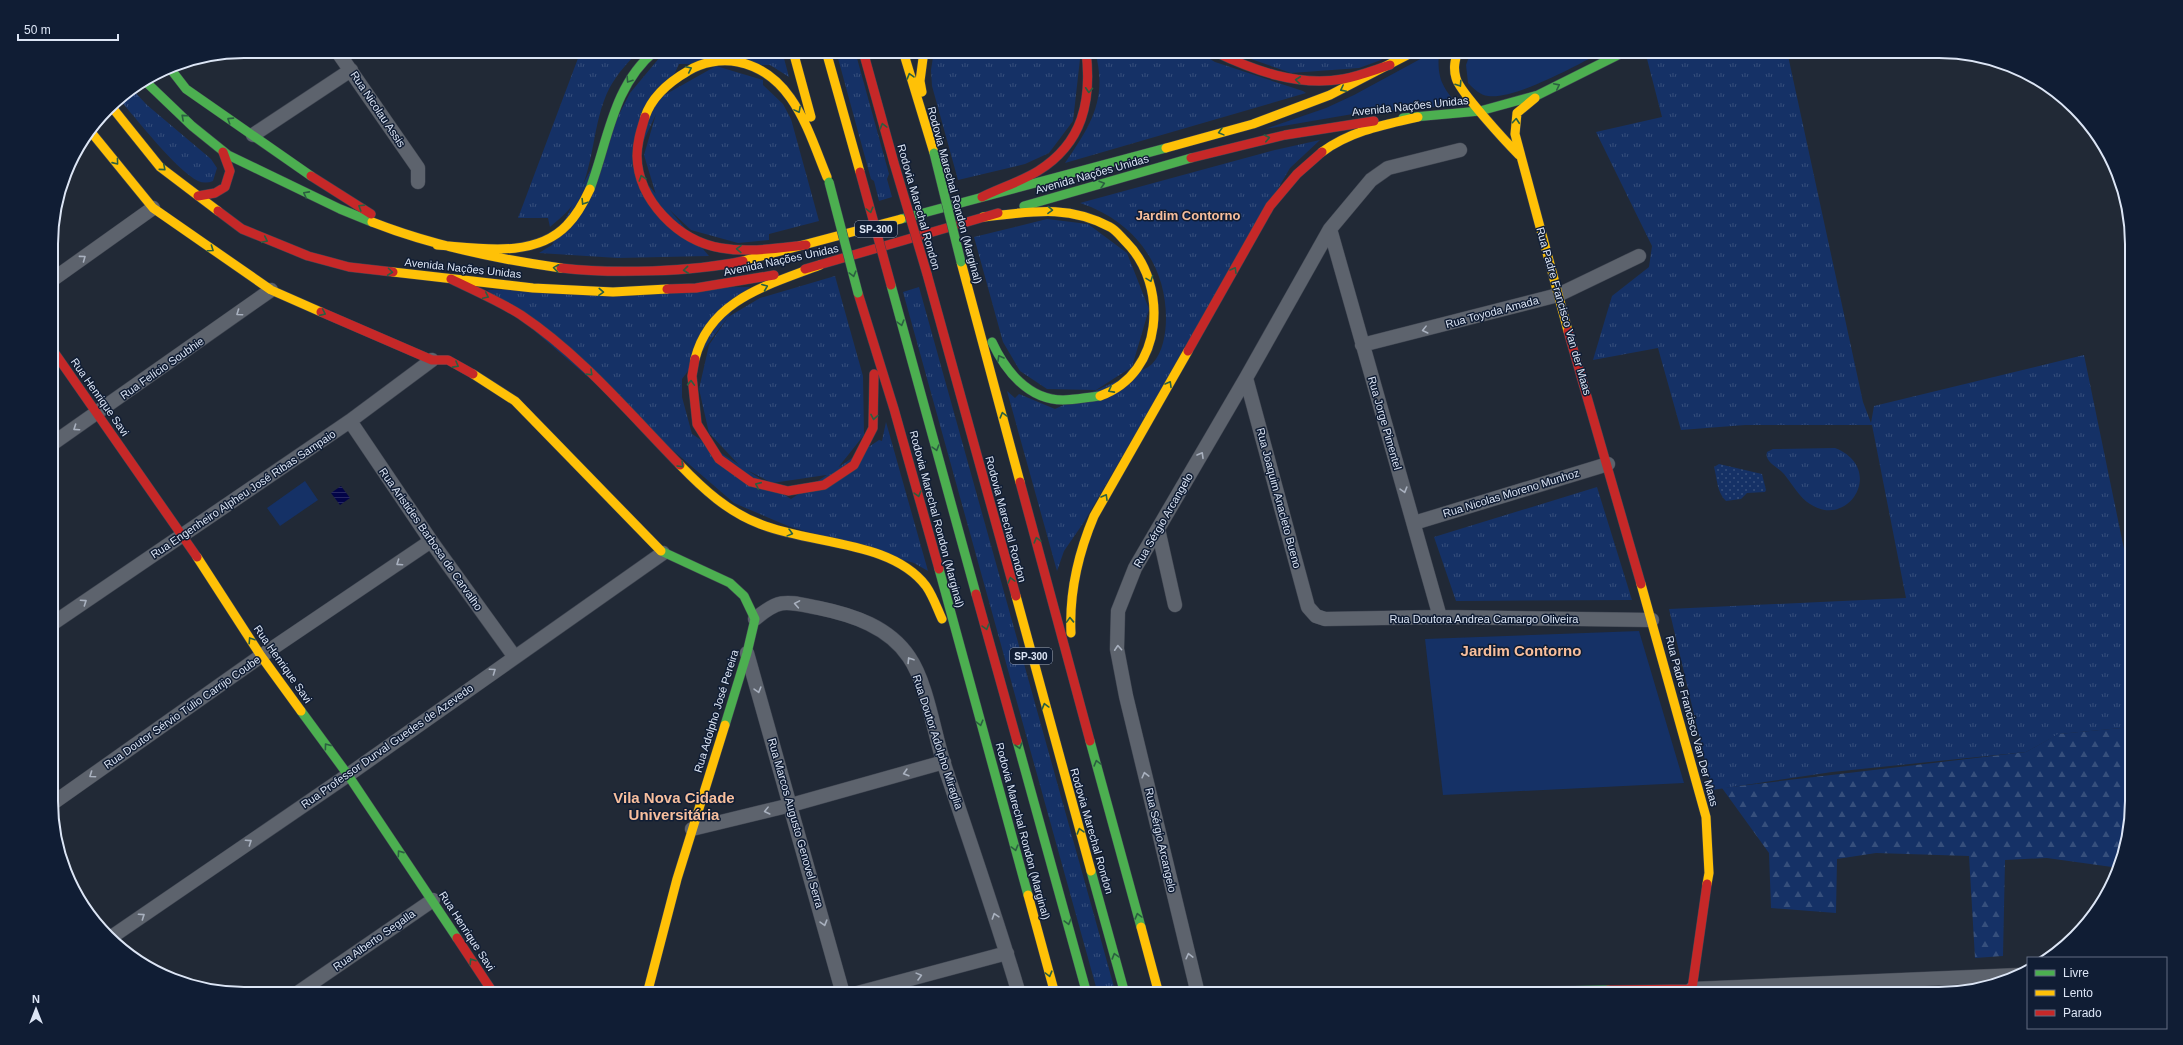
<svg xmlns="http://www.w3.org/2000/svg" width="2183" height="1045" font-family="Arial,sans-serif">
<style>
.grass{fill:url(#grass-tufts)}
.forest{fill:url(#forest-firs)}
.park{fill:#153166}
.garden{fill:url(#garden-dots)}
.water{fill:url(#water-rules)}
.lines{fill:none;stroke-linecap:round;stroke-linejoin:round}
.street-casing{stroke:#3e4450;stroke-width:15}
.fast-casing{stroke:#3e4450;stroke-width:10}
.slow-casing{stroke:#3e4450;stroke-width:10}
.jam-casing{stroke:#3e4450;stroke-width:10}
.street{stroke:#5d636d;stroke-width:14}
.fast{stroke:#4caf50;stroke-width:9}
.slow{stroke:#ffc107;stroke-width:9}
.jam{stroke:#c62828;stroke-width:9}
.fast-bridge-casing{stroke:#3e4450;stroke-width:10;stroke-linecap:butt}
.jam-bridge-casing{stroke:#3e4450;stroke-width:10;stroke-linecap:butt}
.fast-bridge{stroke:#4caf50;stroke-width:9}
.jam-bridge{stroke:#c62828;stroke-width:9}
.oneway{stroke:#2b5f41}
.oneway2{stroke:#a9b1bf}
.labels{text-anchor:middle;stroke-width:3;stroke-linejoin:round;paint-order:stroke}
.shield{fill:#101d34;stroke:#9fa9bb;stroke-width:1}
.shield-label{font-size:10px;font-weight:bold;fill:#dce5f5}
.street-label{font-size:11px;fill:#dce5f5;stroke:#101d34}
.quarter-label{font-size:13px;font-weight:bold;fill:#f8bf9d;stroke:#101d34}
.district-label{font-size:15px;font-weight:bold;fill:#f8bf9d;stroke:#101d34}
.rim{fill:none;stroke:#dce5f5;stroke-width:2}
</style>
<defs>
<pattern id="grass-tufts" width="24" height="20" patternUnits="userSpaceOnUse"><rect width="24" height="20" fill="#153166"/><path d="M3 7l-1-3M5 7V3M7 7l1-3M15 17l-1-3M17 17v-4M19 17l1-3" fill="none" stroke="#364f7c"/></pattern>
<pattern id="forest-firs" width="22" height="20" patternUnits="userSpaceOnUse"><rect width="22" height="20" fill="#153166"/><path d="M5 1l3.5 6h-7zM16 11l3.5 6h-7z" fill="#364f7c"/></pattern>
<pattern id="garden-dots" width="8" height="8" patternUnits="userSpaceOnUse"><rect width="8" height="8" fill="#153166"/><path d="M2 2h.1M6 6h.1" fill="none" stroke="#364f7c" stroke-width="1.8" stroke-linecap="round"/></pattern>
<pattern id="water-rules" width="6" height="5" patternUnits="userSpaceOnUse"><rect width="6" height="5" fill="#030447"/><path d="M0 2.5h6" fill="none" stroke="#272862"/></pattern>
</defs>
<rect width="100%" height="100%" fill="#212936"/>
<path class="grass" d="M 579,51 L 639,51 C 628,62 618,73 610,87 C 591,123 596,168 574,203 C 568,212 558,220 550,227 L 548,218 L 518,218 L 580,53 Z
M 665,51 L 782,51 L 789,77 L 770,65 L 679,64 L 632,166 L 709,256 L 618,258 L 539,253 L 552,245 L 630,93 Z
M 836,51 L 855,51 L 889,174 L 887,179 L 892,197 L 879,201 L 874,181 L 871,179 Z
M 934,51 L 1077,51 L 1080,59 L 1073,121 L 1049,153 L 1025,164 L 958,180 L 932,86 L 931,70 Z
M 1095,51 L 1196,51 L 1215,62 L 1303,91 L 1306,93 L 1065,163 C 1091,125 1108,99 1095,51 Z
M 1228,51 L 1390,51 L 1381,60 L 1359,68 L 1291,73 Z
M 1661,51 L 1787,51 L 1863,402 L 1871,423 L 1874,406 L 2084,355 L 2131,583 L 2132,727 L 2059,734 L 2026,752 L 1832,772 L 1712,790 L 1669,609 L 1906,598 L 1872,425 L 1745,425 L 1681,430 L 1658,348 L 1593,360 L 1612,296 L 1649,267 L 1652,246 L 1596,132 L 1662,117 L 1646,55 Z
M 716,66 L 763,80 L 763,85 L 783,104 L 791,119 L 819,221 L 769,234 L 769,240 L 738,243 L 691,230 L 657,198 L 644,155 L 661,97 Z
M 132,89 L 147,105 L 211,159 L 217,168 L 213,181 C 208,183 203,183 198,181 C 176,170 136,118 118,98 Z
M 1320,140 L 1290,168 L 1084,522 L 1064,551 L 1057,571 L 1007,391 L 1015,398 L 1019,394 L 1055,409 C 1080,398 1105,386 1130,375 C 1136,372 1147,369 1152,364 C 1163,353 1166,333 1166,318 C 1166,263 1132,220 1080,203 L 1275,150 Z
M 1047,219 L 1088,224 L 1127,253 L 1149,309 L 1132,367 L 1096,390 L 1047,389 L 1020,371 L 1003,342 L 974,237 Z
M 835,276 L 863,376 L 864,435 L 833,474 L 772,483 L 741,467 L 709,433 L 699,389 L 709,345 L 728,317 L 760,298 Z
M 750,287 L 682,379 L 682,397 L 692,434 L 791,499 L 879,440 L 882,441 L 886,422 L 928,571 L 914,563 L 788,526 L 734,503 L 487,290 Z
M 919,287 L 1116,994 L 1098,994 L 903,292 Z
M 1835,448 C 1886,468 1849,530 1810,504 C 1800,498 1792,484 1784,474 C 1778,467 1764,462 1767,452 L 1773,449 Z
M 1597,487 L 1632,600 L 1456,601 L 1434,537 Z"/>
<path class="forest" d="M 2132,727 L 2132,801 L 2119,866 L 2112,867 L 2047,858 L 2005,860 L 2003,956 L 1975,958 L 1969,856 L 1876,853 L 1837,859 L 1836,913 L 1771,908 L 1769,853 L 1722,788 L 2026,752 L 2058,734 Z"/>
<path class="park" d="M 1435,51 L 1439,51 C 1437,77 1441,86 1458,105 L 1353,114 L 1265,129 L 1326,108 L 1354,95 Z
M 1471,51 L 1604,51 C 1579,64 1515,100 1488,96 C 1480,95 1474,89 1468,83 L 1466,65 Z
M 305,481 L 318,500 L 280,526 L 267,508 Z
M 1639,631 L 1684,783 L 1443,795 L 1425,639 Z"/>
<path class="garden" d="M 1719,464 L 1762,474 L 1766,490 L 1765,492 L 1747,493 L 1741,499 L 1726,501 C 1717,493 1717,478 1714,467 Z"/>
<path class="water" d="M 341,486 L 350,498 L 340,505 L 331,493 Z"/>
<g class="lines">
<defs>
<path id="street" d="M 337,51 L 418,168 L 418,182
M 253,135 L 351,70
M 1330,229 L 1440,617
M 52,280 L 153,208
M 1362,345 L 1558,295 L 1639,256
M 1246,378 L 1308,607 L 1316,616 L 1325,619 L 1440,617 L 1652,620
M 350,421 L 431,541 L 514,656
M 52,444 L 271,290
M 1414,523 L 1608,464
M 1158,529 L 1175,605
M 755,619 C 781,597 787,602 819,608 C 853,615 889,627 909,657 C 927,683 934,733 944,764 C 969,840 996,916 1019,994
M 52,624 L 350,421 L 432,360
M 747,653 L 843,994
M 53,803 L 261,656 L 431,541
M 692,829 L 791,805 L 944,762
M 110,938 L 348,775 L 663,553
M 1692,989 L 2019,975
M 296,994 L 433,900
M 854,994 L 1007,953
M 1198,994 L 1126,696 L 1117,649 L 1118,611 L 1135,568 L 1246,378 L 1330,229 L 1371,180 L 1388,168 L 1460,150"/>
<path id="fast" d="M 169,67 L 186,89 L 311,176
M 145,81 L 192,126 L 228,155 L 340,209 L 372,222
M 1403,118 L 1480,111 L 1538,95 L 1626,51
M 590,189 C 608,141 613,85 655,51
M 1024,206 L 1191,158
M 901,219 L 1166,148
M 891,285 L 976,594
M 992,342 C 1005,370 1028,400 1063,400 C 1075,400 1088,397 1100,396
M 661,551 L 730,583 L 744,596 L 755,619 L 747,653 L 725,725
M 939,569 L 1028,895
M 301,711 L 348,775 L 457,938
M 1017,741 L 1087,994
M 1090,741 L 1141,927
M 1091,871 L 1125,994
M 1334,994 L 1608,990"/>
<path id="slow" d="M 793,51 L 811,117
M 826,51 L 860,172
M 903,51 L 934,153
M 1458,51 C 1455,60 1453,68 1456,78 C 1459,91 1507,143 1519,155
M 922,92 L 920,81 L 924,51
M 1535,98 L 1517,113 L 1515,134 L 1568,331
M 111,106 L 160,167 L 218,211
M 645,117 C 652,96 669,82 688,71 C 702,62 721,59 738,62 C 793,73 808,131 827,177
M 91,132 L 153,208 L 271,290 L 321,312
M 1166,148 L 1253,124 L 1330,95 L 1415,51
M 1322,152 C 1351,131 1383,125 1418,117
M 983,217 C 1030,212 1067,204 1110,227 C 1116,230 1121,237 1126,242 C 1169,285 1164,373 1100,396
M 372,222 C 433,246 496,259 561,268
M 437,245 C 478,248 535,259 567,225 C 577,215 584,202 590,189
M 743,261 L 901,219
M 961,262 L 1020,482
M 393,272 L 533,288 L 613,292 L 667,289
M 695,359 C 710,299 769,285 820,265
M 473,374 L 515,401 L 661,551
M 680,465 C 703,489 728,512 760,524 C 811,545 891,540 926,586 C 933,596 937,608 942,619
M 197,557 L 261,656 L 301,711
M 1641,584 L 1706,817 L 1709,873 L 1707,884
M 1016,596 L 1091,871
M 1071,633 C 1069,591 1078,554 1094,516 L 1188,351
M 1028,895 L 1055,994
M 1141,927 L 1159,994
M 647,994 L 677,879 L 725,725"/>
<path id="jam" d="M 863,51 L 894,163
M 1213,51 C 1253,70 1297,87 1343,79 C 1359,76 1374,70 1390,65
M 645,117 C 641,130 637,142 637,156 C 638,200 678,241 721,248 C 749,253 778,248 806,245
M 1191,158 L 1285,135 L 1374,121
M 311,176 L 371,214
M 198,196 L 215,193 L 225,187 L 230,171 L 223,152
M 982,197 C 1000,188 1020,182 1038,171 C 1083,143 1092,101 1086,51
M 218,211 L 242,229 L 308,256 L 349,267 L 393,272
M 561,268 C 612,274 692,272 743,261
M 805,269 L 998,213
M 927,274 L 1016,596
M 451,279 C 475,291 499,301 521,315 C 582,356 629,413 680,465
M 667,289 L 696,288 L 774,275
M 858,293 L 894,409 L 939,569
M 321,312 L 432,360 L 448,360 L 473,374
M 1568,331 L 1641,584
M 52,349 L 197,557
M 1188,351 L 1270,206 L 1297,174 L 1322,152
M 695,359 L 692,376 L 697,424 L 719,459 L 751,482 L 788,491 L 824,485 L 854,465 L 873,428 L 874,374
M 1020,482 L 1090,741
M 976,594 L 1017,741
M 457,938 L 494,994
M 1608,990 L 1692,989
M 1694,994 L 1692,989 L 1707,884"/>
</defs>
<use href="#street" class="street-casing"/>
<use href="#fast" class="fast-casing"/>
<use href="#slow" class="slow-casing"/>
<use href="#jam" class="jam-casing"/>
<use href="#street" class="street"/>
<use href="#fast" class="fast"/>
<use href="#slow" class="slow"/>
<use href="#jam" class="jam"/>
<defs>
<path id="fast-bridge" d="M 934,153 L 961,262
M 829,182 L 858,293"/>
<path id="jam-bridge" d="M 894,163 L 927,274
M 860,172 L 891,285"/>
</defs>
<use href="#fast-bridge" class="fast-bridge-casing"/>
<use href="#jam-bridge" class="jam-bridge-casing"/>
<use href="#fast-bridge" class="fast-bridge"/>
<use href="#jam-bridge" class="jam-bridge"/>
</g>
<defs><path id="oneway-chevron" d="M-2-3.5L2.5 0L-2 3.5" fill="none" stroke-width="1.6" stroke-linecap="round" stroke-linejoin="round"/></defs>
<g class="oneway">
<use href="#oneway-chevron" transform="translate(689 69) rotate(-25)"/>
<use href="#oneway-chevron" transform="translate(910 76) rotate(-106)"/>
<use href="#oneway-chevron" transform="translate(629 80) rotate(123)"/>
<use href="#oneway-chevron" transform="translate(1298 80) rotate(-174)"/>
<use href="#oneway-chevron" transform="translate(1459 84) rotate(57)"/>
<use href="#oneway-chevron" transform="translate(1557 86) rotate(-26)"/>
<use href="#oneway-chevron" transform="translate(1343 89) rotate(153)"/>
<use href="#oneway-chevron" transform="translate(1089 90) rotate(94)"/>
<use href="#oneway-chevron" transform="translate(798 110) rotate(62)"/>
<use href="#oneway-chevron" transform="translate(184 117) rotate(-138)"/>
<use href="#oneway-chevron" transform="translate(230 120) rotate(-147)"/>
<use href="#oneway-chevron" transform="translate(1516 121) rotate(-85)"/>
<use href="#oneway-chevron" transform="translate(883 126) rotate(-105)"/>
<use href="#oneway-chevron" transform="translate(1221 132) rotate(165)"/>
<use href="#oneway-chevron" transform="translate(1267 138) rotate(-13)"/>
<use href="#oneway-chevron" transform="translate(116 162) rotate(51)"/>
<use href="#oneway-chevron" transform="translate(163 168) rotate(41)"/>
<use href="#oneway-chevron" transform="translate(642 178) rotate(-108)"/>
<use href="#oneway-chevron" transform="translate(1102 184) rotate(-16)"/>
<use href="#oneway-chevron" transform="translate(306 194) rotate(-152)"/>
<use href="#oneway-chevron" transform="translate(584 202) rotate(122)"/>
<use href="#oneway-chevron" transform="translate(361 207) rotate(-148)"/>
<use href="#oneway-chevron" transform="translate(870 210) rotate(75)"/>
<use href="#oneway-chevron" transform="translate(1050 210) rotate(1)"/>
<use href="#oneway-chevron" transform="translate(265 240) rotate(25)"/>
<use href="#oneway-chevron" transform="translate(211 249) rotate(35)"/>
<use href="#oneway-chevron" transform="translate(739 249) rotate(-179)"/>
<use href="#oneway-chevron" transform="translate(556 268) rotate(-172)"/>
<use href="#oneway-chevron" transform="translate(686 270) rotate(174)"/>
<use href="#oneway-chevron" transform="translate(1234 270) rotate(-60)"/>
<use href="#oneway-chevron" transform="translate(390 272) rotate(7)"/>
<use href="#oneway-chevron" transform="translate(853 274) rotate(75)"/>
<use href="#oneway-chevron" transform="translate(1150 279) rotate(69)"/>
<use href="#oneway-chevron" transform="translate(765 287) rotate(-22)"/>
<use href="#oneway-chevron" transform="translate(601 292) rotate(3)"/>
<use href="#oneway-chevron" transform="translate(486 296) rotate(25)"/>
<use href="#oneway-chevron" transform="translate(323 313) rotate(24)"/>
<use href="#oneway-chevron" transform="translate(901 323) rotate(74)"/>
<use href="#oneway-chevron" transform="translate(1000 358) rotate(-119)"/>
<use href="#oneway-chevron" transform="translate(456 365) rotate(29)"/>
<use href="#oneway-chevron" transform="translate(590 373) rotate(44)"/>
<use href="#oneway-chevron" transform="translate(691 383) rotate(-88)"/>
<use href="#oneway-chevron" transform="translate(1169 384) rotate(-60)"/>
<use href="#oneway-chevron" transform="translate(1111 390) rotate(152)"/>
<use href="#oneway-chevron" transform="translate(1003 415) rotate(-105)"/>
<use href="#oneway-chevron" transform="translate(874 417) rotate(100)"/>
<use href="#oneway-chevron" transform="translate(936 448) rotate(74)"/>
<use href="#oneway-chevron" transform="translate(681 465) rotate(45)"/>
<use href="#oneway-chevron" transform="translate(758 485) rotate(-156)"/>
<use href="#oneway-chevron" transform="translate(918 494) rotate(74)"/>
<use href="#oneway-chevron" transform="translate(1105 497) rotate(-60)"/>
<use href="#oneway-chevron" transform="translate(790 533) rotate(15)"/>
<use href="#oneway-chevron" transform="translate(1037 540) rotate(-105)"/>
<use href="#oneway-chevron" transform="translate(1011 580) rotate(-105)"/>
<use href="#oneway-chevron" transform="translate(1070 620) rotate(-92)"/>
<use href="#oneway-chevron" transform="translate(986 627) rotate(74)"/>
<use href="#oneway-chevron" transform="translate(251 640) rotate(-123)"/>
<use href="#oneway-chevron" transform="translate(1045 706) rotate(-105)"/>
<use href="#oneway-chevron" transform="translate(980 723) rotate(75)"/>
<use href="#oneway-chevron" transform="translate(327 746) rotate(-126)"/>
<use href="#oneway-chevron" transform="translate(1019 746) rotate(74)"/>
<use href="#oneway-chevron" transform="translate(1097 763) rotate(-105)"/>
<use href="#oneway-chevron" transform="translate(1080 831) rotate(-106)"/>
<use href="#oneway-chevron" transform="translate(1015 848) rotate(75)"/>
<use href="#oneway-chevron" transform="translate(400 853) rotate(-125)"/>
<use href="#oneway-chevron" transform="translate(1138 916) rotate(-105)"/>
<use href="#oneway-chevron" transform="translate(1068 922) rotate(75)"/>
<use href="#oneway-chevron" transform="translate(1115 956) rotate(-106)"/>
<use href="#oneway-chevron" transform="translate(472 961) rotate(-123)"/>
<use href="#oneway-chevron" transform="translate(1049 974) rotate(75)"/>
</g>
<g class="oneway2">
<use href="#oneway-chevron" transform="translate(83 258) rotate(-36)"/>
<use href="#oneway-chevron" transform="translate(239 313) rotate(145)"/>
<use href="#oneway-chevron" transform="translate(1425 330) rotate(166)"/>
<use href="#oneway-chevron" transform="translate(76 428) rotate(146)"/>
<use href="#oneway-chevron" transform="translate(1201 455) rotate(-60)"/>
<use href="#oneway-chevron" transform="translate(1404 490) rotate(74)"/>
<use href="#oneway-chevron" transform="translate(399 563) rotate(146)"/>
<use href="#oneway-chevron" transform="translate(84 602) rotate(-34)"/>
<use href="#oneway-chevron" transform="translate(797 604) rotate(-170)"/>
<use href="#oneway-chevron" transform="translate(1118 648) rotate(-94)"/>
<use href="#oneway-chevron" transform="translate(910 660) rotate(-122)"/>
<use href="#oneway-chevron" transform="translate(493 671) rotate(-35)"/>
<use href="#oneway-chevron" transform="translate(758 690) rotate(74)"/>
<use href="#oneway-chevron" transform="translate(906 773) rotate(164)"/>
<use href="#oneway-chevron" transform="translate(92 775) rotate(145)"/>
<use href="#oneway-chevron" transform="translate(1145 775) rotate(-104)"/>
<use href="#oneway-chevron" transform="translate(767 811) rotate(166)"/>
<use href="#oneway-chevron" transform="translate(249 842) rotate(-34)"/>
<use href="#oneway-chevron" transform="translate(142 916) rotate(-34)"/>
<use href="#oneway-chevron" transform="translate(995 916) rotate(-108)"/>
<use href="#oneway-chevron" transform="translate(824 923) rotate(74)"/>
<use href="#oneway-chevron" transform="translate(1189 956) rotate(-104)"/>
<use href="#oneway-chevron" transform="translate(919 976) rotate(-15)"/>
</g>
<g class="labels">
<g class="shield">
<rect x="855" y="221" width="42" height="16" rx="3"/>
<rect x="1010" y="648" width="42" height="16" rx="3"/>
</g>
<g class="shield-label">
<text x="876" y="233">SP-300</text>
<text x="1031" y="660">SP-300</text>
</g>
<g class="street-label">
<text transform="translate(1410 106) rotate(-6)" y="4">Avenida Nações Unidas</text>
<text transform="translate(378 109) rotate(56)" y="4">Rua Nicolau Assis</text>
<text transform="translate(1092 174) rotate(-16)" y="4">Avenida Nações Unidas</text>
<text transform="translate(955 195) rotate(75)" y="4">Rodovia Marechal Rondon (Marginal)</text>
<text transform="translate(919 207) rotate(74)" y="4">Rodovia Marechal Rondon</text>
<text transform="translate(781 260) rotate(-12)" y="4">Avenida Nações Unidas</text>
<text transform="translate(463 268) rotate(6)" y="4">Avenida Nações Unidas</text>
<text transform="translate(1564 311) rotate(74)" y="4">Rua Padre Francisco Van der Maas</text>
<text transform="translate(1492 312) rotate(-15)" y="4">Rua Toyoda Amada</text>
<text transform="translate(162 368) rotate(-35)" y="4">Rua Felício Soubhie</text>
<text transform="translate(100 397) rotate(55)" y="4">Rua Henrique Savi</text>
<text transform="translate(1385 423) rotate(74)" y="4">Rua Jorge Pimentel</text>
<text transform="translate(1511 493) rotate(-17)" y="4">Rua Nicolas Moreno Munhoz</text>
<text transform="translate(243 494) rotate(-34)" y="4">Rua Engenheiro Alpheu José Ribas Sampaio</text>
<text transform="translate(1279 498) rotate(75)" y="4">Rua Joaquim Anacleto Bueno</text>
<text transform="translate(937 519) rotate(75)" y="4">Rodovia Marechal Rondon (Marginal)</text>
<text transform="translate(1006 519) rotate(75)" y="4">Rodovia Marechal Rondon</text>
<text transform="translate(1163 520) rotate(-60)" y="4">Rua Sérgio Arcangelo</text>
<text transform="translate(431 539) rotate(55)" y="4">Rua Aristides Barbosa de Carvalho</text>
<text x="1484" y="623">Rua Doutora Andrea Camargo Oliveira</text>
<text transform="translate(283 664) rotate(55)" y="4">Rua Henrique Savi</text>
<text transform="translate(716 711) rotate(-73)" y="4">Rua Adolpho José Pereira</text>
<text transform="translate(182 712) rotate(-35)" y="4">Rua Doutor Sérvio Túlio Carrijo Coube</text>
<text transform="translate(1692 721) rotate(75)" y="4">Rua Padre Francisco Van Der Maas</text>
<text transform="translate(938 742) rotate(72)" y="4">Rua Doutor Adolpho Miraglia</text>
<text transform="translate(387 746) rotate(-35)" y="4">Rua Professor Durval Guedes de Azevedo</text>
<text transform="translate(796 823) rotate(74)" y="4">Rua Marcos Augusto Genovel Serra</text>
<text transform="translate(1023 831) rotate(75)" y="4">Rodovia Marechal Rondon (Marginal)</text>
<text transform="translate(1092 831) rotate(74)" y="4">Rodovia Marechal Rondon</text>
<text transform="translate(1161 840) rotate(77)" y="4">Rua Sérgio Arcangelo</text>
<text transform="translate(467 931) rotate(57)" y="4">Rua Henrique Savi</text>
<text transform="translate(374 940) rotate(-35)" y="4">Rua Alberto Segalla</text>
</g>
<g class="quarter-label">
<text x="1188" y="220">Jardim Contorno</text>
</g>
<g class="district-label">
<text x="1521" y="656">Jardim Contorno</text>
<text x="674" y="803">Vila Nova Cidade<tspan x="674" dy="17">Universitária</tspan></text>
</g>
</g>
<path d="M0 0H2183V1045H0ZM244 58H1939A186 186 0 0 1 2125 244V801A186 186 0 0 1 1939 987H244A186 186 0 0 1 58 801V244A186 186 0 0 1 244 58Z" fill="#101d34" fill-rule="evenodd"/>
<path class="rim" d="M244 58H1939A186 186 0 0 1 2125 244V801A186 186 0 0 1 1939 987H244A186 186 0 0 1 58 801V244A186 186 0 0 1 244 58Z"/>
<rect x="2027" y="957" width="140" height="72" fill="#101d34" stroke="#626d81"/>
<rect x="2035" y="970" width="20" height="6" fill="#4caf50" stroke="#626d81"/>
<text x="2063" y="977" font-size="12" fill="#dce5f5">Livre</text>
<rect x="2035" y="990" width="20" height="6" fill="#ffc107" stroke="#626d81"/>
<text x="2063" y="997" font-size="12" fill="#dce5f5">Lento</text>
<rect x="2035" y="1010" width="20" height="6" fill="#c62828" stroke="#626d81"/>
<text x="2063" y="1017" font-size="12" fill="#dce5f5">Parado</text>
<g transform="translate(36 1009)" stroke="#101d34" stroke-width="3" paint-order="stroke">
<path d="M0-3L7 15L0 10L-7 15Z" fill="#dce5f5"/>
<text y="-6" font-size="11" font-weight="bold" text-anchor="middle" fill="#dce5f5">N</text>
</g>
<path d="M18 34v6h100v-6" fill="none" stroke="#dce5f5" stroke-width="2"/>
<text x="24" y="34" font-size="12" fill="#dce5f5" stroke="#101d34" stroke-width="3" paint-order="stroke">50 m</text>
</svg>
